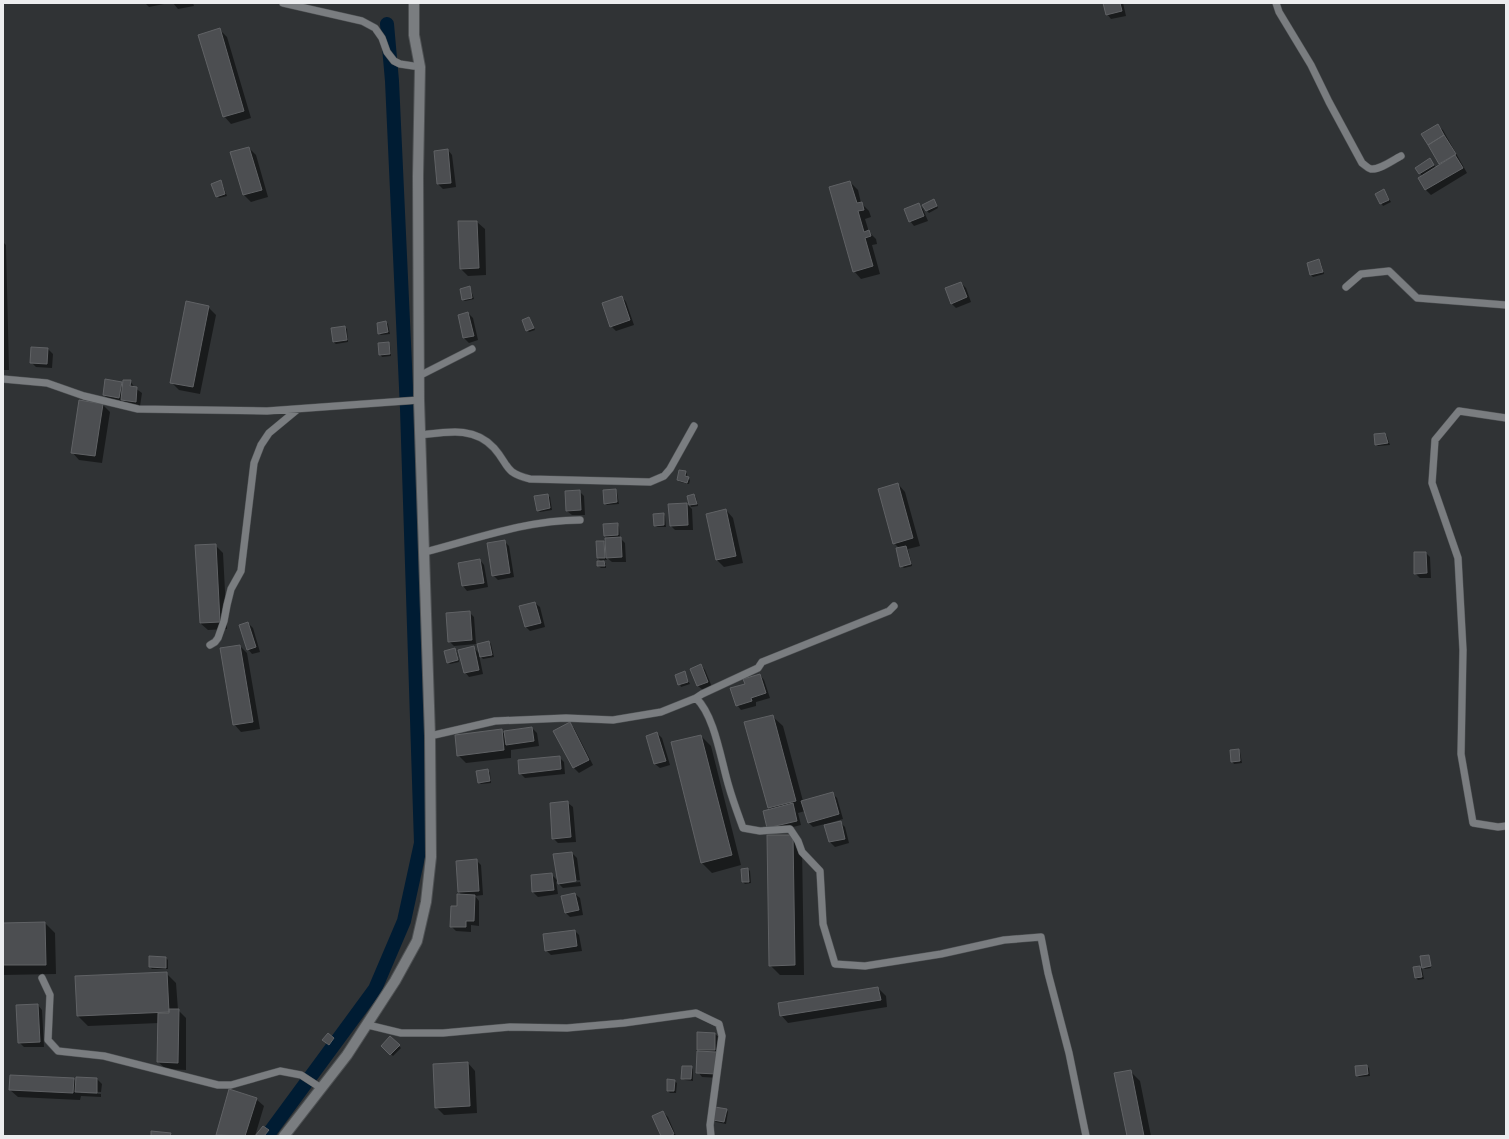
<svg xmlns="http://www.w3.org/2000/svg" width="1509" height="1139" font-family="'Source Sans 3',sans-serif">
<style>
.shadow{fill:#0007}
.lines{fill:none;stroke-linecap:round;stroke-linejoin:round}
.canal{stroke:#001c33;stroke-width:14}
.building{fill:#4c4e51;stroke:#606265}
.service-casing{stroke:#4f5254;stroke-width:8}
.tertiary-casing{stroke:#4f5254;stroke-width:12}
.service{stroke:#7a7d80;stroke-width:7}
.tertiary{stroke:#7a7d80;stroke-width:10}
</style>
<rect width="100%" height="100%" fill="#303335"/>
<path class="shadow" d="M 145,3 L 164,3 L 164,4 L 149,7 Z
M 173,3 L 193,3 L 194,6 L 178,9 Z
M 1104,3 L 1123,3 L 1126,16 L 1111,19 L 1107,14 Z
M 219,29 L 227,37 L 251,118 L 231,124 L 224,116 Z
M 1438,126 L 1443,130 L 1467,173 L 1431,195 L 1426,190 L 1419,178 L 1422,176 L 1416,168 L 1430,159 L 1436,168 L 1441,165 L 1423,135 Z
M 249,148 L 256,155 L 268,197 L 251,202 L 244,195 Z
M 448,150 L 452,155 L 456,187 L 443,189 L 438,184 Z
M 220,181 L 222,183 L 227,196 L 219,198 L 217,196 Z
M 850,182 L 858,190 L 861,203 L 869,211 L 871,217 L 865,219 L 869,232 L 876,239 L 877,244 L 872,245 L 880,274 L 861,279 L 854,271 Z
M 1385,192 L 1391,202 L 1383,206 L 1376,194 Z
M 934,200 L 938,208 L 929,213 L 927,211 Z
M 918,204 L 923,209 L 928,221 L 914,226 L 910,221 Z
M 459,222 L 477,222 L 485,229 L 486,275 L 468,276 L 461,269 Z
M 3,242 L 6,245 L 9,370 L 3,370 Z
M 1319,260 L 1321,263 L 1324,274 L 1313,277 L 1311,275 L 1308,263 Z
M 961,283 L 966,288 L 971,302 L 956,308 L 951,303 Z
M 469,288 L 471,290 L 474,299 L 465,301 L 463,299 Z
M 622,297 L 626,302 L 634,325 L 616,331 L 611,326 Z
M 208,307 L 216,315 L 200,394 L 179,390 L 171,382 Z
M 468,313 L 473,318 L 478,340 L 469,343 L 464,338 Z
M 529,318 L 535,330 L 529,332 L 527,330 Z
M 386,322 L 388,324 L 390,334 L 381,335 L 379,333 Z
M 345,327 L 347,329 L 348,342 L 336,344 L 333,342 Z
M 388,343 L 390,345 L 391,356 L 382,357 L 380,354 Z
M 48,349 L 53,354 L 52,368 L 36,367 L 31,362 Z
M 130,381 L 135,388 L 142,393 L 140,406 L 127,404 L 124,402 L 109,400 L 104,395 L 121,382 L 124,385 Z
M 103,405 L 110,412 L 102,463 L 79,460 L 72,452 Z
M 1385,434 L 1387,436 L 1390,445 L 1378,446 L 1376,444 Z
M 685,472 L 687,474 L 687,477 L 690,480 L 689,484 L 680,482 L 678,480 Z
M 898,484 L 905,492 L 920,546 L 908,549 L 912,566 L 904,568 L 901,566 L 899,548 L 894,543 Z
M 615,490 L 617,492 L 619,504 L 607,505 L 605,503 Z
M 579,491 L 584,496 L 585,515 L 572,515 L 567,511 Z
M 547,495 L 550,497 L 552,510 L 540,512 L 538,510 Z
M 694,495 L 696,497 L 698,506 L 691,507 L 688,497 Z
M 687,504 L 692,509 L 693,530 L 675,530 L 671,526 Z
M 726,510 L 733,518 L 743,563 L 724,567 L 717,560 Z
M 663,514 L 665,516 L 666,527 L 657,527 L 655,525 Z
M 617,524 L 619,527 L 620,538 L 625,543 L 626,562 L 612,562 L 606,557 L 607,560 L 602,560 L 606,564 L 606,568 L 601,568 L 598,566 L 601,562 L 598,558 L 604,542 L 607,544 L 608,539 L 605,536 Z
M 504,541 L 509,546 L 514,577 L 498,580 L 493,575 Z
M 215,545 L 223,553 L 227,629 L 208,630 L 200,623 L 196,546 Z
M 1426,553 L 1430,557 L 1431,578 L 1420,578 L 1415,573 Z
M 480,560 L 484,565 L 488,587 L 467,591 L 463,586 Z
M 535,603 L 540,607 L 545,627 L 530,631 L 525,626 Z
M 469,612 L 474,617 L 476,644 L 454,646 L 449,641 Z
M 248,623 L 253,628 L 260,652 L 252,654 L 248,649 Z
M 489,642 L 491,644 L 494,657 L 483,659 L 479,655 L 483,674 L 469,677 L 465,672 L 473,647 L 480,654 Z
M 240,646 L 247,653 L 260,729 L 241,732 L 234,724 Z
M 455,649 L 457,652 L 459,662 L 450,664 L 448,662 Z
M 701,665 L 705,670 L 712,687 L 703,690 L 698,686 L 692,669 Z
M 684,673 L 690,684 L 681,687 L 676,675 Z
M 760,675 L 764,680 L 770,698 L 756,702 L 756,706 L 741,710 L 737,705 L 746,684 Z
M 772,716 L 783,726 L 803,801 L 832,793 L 837,798 L 843,819 L 826,824 L 827,825 L 840,822 L 845,827 L 849,843 L 835,847 L 830,842 L 825,824 L 813,827 L 809,823 L 805,811 L 798,813 L 801,825 L 773,832 L 771,810 L 769,808 Z
M 570,724 L 574,728 L 593,765 L 579,773 L 574,768 L 555,731 Z
M 532,728 L 537,733 L 539,746 L 511,750 L 511,758 L 466,763 L 458,755 L 502,731 L 505,734 Z
M 657,733 L 662,738 L 670,765 L 660,768 L 655,764 Z
M 701,736 L 711,746 L 741,865 L 712,873 L 702,863 Z
M 1238,750 L 1240,752 L 1242,763 L 1234,764 L 1232,761 Z
M 559,757 L 564,762 L 565,774 L 525,778 L 520,773 Z
M 488,770 L 490,773 L 491,783 L 481,784 L 479,782 Z
M 568,803 L 573,807 L 576,842 L 558,843 L 553,838 Z
M 792,836 L 802,846 L 804,975 L 780,975 L 770,965 Z
M 572,853 L 577,858 L 580,880 L 561,882 L 561,884 L 580,882 L 581,886 L 563,888 L 556,881 L 558,894 L 538,897 L 533,892 L 551,874 L 558,881 Z
M 476,860 L 481,865 L 483,895 L 475,896 L 479,901 L 479,926 L 471,925 L 471,932 L 456,931 L 451,926 L 462,896 L 459,892 Z
M 748,869 L 750,871 L 751,883 L 745,884 L 743,882 Z
M 575,894 L 580,898 L 583,915 L 570,917 L 566,913 Z
M 45,923 L 55,933 L 56,974 L 3,975 L 3,924 Z
M 575,931 L 579,935 L 582,951 L 551,955 L 546,950 Z
M 1429,956 L 1431,968 L 1425,969 L 1423,967 Z
M 166,958 L 168,960 L 168,969 L 152,969 L 150,967 Z
M 1420,967 L 1422,969 L 1424,979 L 1418,980 L 1416,978 Z
M 166,973 L 176,983 L 178,1010 L 186,1018 L 186,1070 L 166,1069 L 158,1062 L 159,1023 L 88,1026 L 78,1016 L 76,977 Z
M 878,988 L 886,996 L 887,1007 L 788,1023 L 781,1015 Z
M 38,1005 L 42,1010 L 44,1047 L 24,1047 L 19,1042 Z
M 328,1034 L 336,1041 L 331,1047 L 326,1042 Z
M 715,1034 L 720,1038 L 721,1058 L 720,1078 L 702,1077 L 698,1072 L 701,1053 L 698,1049 Z
M 390,1037 L 401,1048 L 393,1056 L 382,1046 Z
M 468,1063 L 475,1071 L 477,1113 L 444,1115 L 436,1107 Z
M 1367,1066 L 1369,1068 L 1370,1076 L 1359,1077 L 1357,1075 Z
M 691,1067 L 693,1069 L 693,1081 L 685,1080 L 682,1078 Z
M 1130,1071 L 1140,1081 L 1151,1136 L 1128,1136 Z
M 74,1079 L 76,1082 L 97,1079 L 102,1084 L 101,1092 L 81,1091 L 81,1093 L 101,1094 L 101,1097 L 81,1096 L 80,1100 L 18,1097 L 10,1090 Z
M 674,1081 L 677,1083 L 676,1093 L 670,1093 L 668,1091 Z
M 256,1099 L 264,1106 L 255,1136 L 218,1136 L 217,1135 Z
M 726,1109 L 728,1112 L 726,1124 L 716,1122 L 714,1120 Z
M 663,1112 L 668,1117 L 676,1136 L 662,1136 Z
M 268,1131 L 270,1133 L 268,1136 L 257,1136 Z"/>
<g class="lines">
<path class="canal" d="M 267,1136 L 375,989 L 404,921 L 421,843 L 407,409 L 392,81 L 387,24"/>
</g>
<path class="building" d="M 1103,3 L 1120,3 L 1122,11 L 1106,15 Z
M 220,28 L 244,111 L 223,117 L 198,35 Z
M 1438,124 L 1444,135 L 1428,145 L 1421,134 Z
M 1444,135 L 1456,154 L 1439,164 L 1428,145 Z
M 249,147 L 262,190 L 243,195 L 230,152 Z
M 448,149 L 451,183 L 437,184 L 434,151 Z
M 1455,155 L 1463,168 L 1425,190 L 1418,178 Z
M 1430,158 L 1434,165 L 1419,174 L 1415,168 Z
M 221,180 L 225,194 L 216,197 L 211,184 Z
M 850,181 L 857,203 L 862,202 L 864,210 L 858,211 L 864,232 L 869,230 L 871,236 L 865,238 L 873,266 L 853,272 L 829,187 Z
M 1384,189 L 1389,200 L 1380,204 L 1375,194 Z
M 934,199 L 937,206 L 926,211 L 922,205 Z
M 919,203 L 924,216 L 909,222 L 904,209 Z
M 458,221 L 477,221 L 479,268 L 460,269 Z
M 1319,259 L 1323,272 L 1310,275 L 1307,263 Z
M 961,282 L 967,297 L 951,304 L 945,288 Z
M 470,286 L 472,298 L 462,300 L 460,289 Z
M 622,296 L 630,320 L 610,327 L 602,303 Z
M 186,301 L 209,306 L 193,387 L 170,383 Z
M 468,312 L 474,336 L 463,338 L 458,315 Z
M 529,317 L 534,328 L 526,331 L 522,320 Z
M 386,321 L 388,332 L 378,334 L 377,323 Z
M 345,326 L 347,340 L 333,342 L 331,328 Z
M 389,342 L 390,354 L 379,355 L 378,343 Z
M 31,347 L 48,348 L 47,364 L 30,363 Z
M 105,379 L 122,382 L 119,398 L 103,395 Z
M 123,380 L 131,380 L 130,386 L 137,387 L 136,402 L 121,400 Z
M 79,400 L 103,404 L 95,456 L 71,453 Z
M 1385,433 L 1388,443 L 1375,445 L 1374,434 Z
M 679,470 L 686,471 L 685,476 L 689,477 L 687,483 L 677,480 Z
M 898,483 L 913,538 L 893,544 L 878,489 Z
M 616,489 L 617,502 L 604,504 L 603,490 Z
M 580,490 L 581,510 L 566,511 L 565,491 Z
M 548,494 L 550,508 L 537,511 L 534,496 Z
M 694,494 L 697,504 L 689,505 L 687,496 Z
M 687,503 L 688,525 L 670,526 L 668,504 Z
M 726,509 L 736,556 L 716,560 L 706,514 Z
M 664,513 L 664,525 L 654,526 L 653,514 Z
M 618,523 L 618,535 L 604,536 L 603,524 Z
M 621,537 L 622,557 L 606,558 L 605,538 Z
M 505,540 L 510,573 L 492,576 L 487,543 Z
M 596,541 L 604,541 L 605,558 L 597,558 Z
M 216,544 L 220,622 L 200,623 L 195,545 Z
M 906,546 L 911,564 L 900,567 L 896,548 Z
M 1414,552 L 1426,552 L 1427,573 L 1414,574 Z
M 480,559 L 484,583 L 462,586 L 458,563 Z
M 597,561 L 604,561 L 605,566 L 597,566 Z
M 535,602 L 541,623 L 525,627 L 519,606 Z
M 470,611 L 472,640 L 448,642 L 446,613 Z
M 248,622 L 256,647 L 247,650 L 239,625 Z
M 489,641 L 492,655 L 480,657 L 477,644 Z
M 240,645 L 253,722 L 233,725 L 220,648 Z
M 474,646 L 479,670 L 464,673 L 458,650 Z
M 455,648 L 458,660 L 447,663 L 444,651 Z
M 701,664 L 708,682 L 697,686 L 690,669 Z
M 685,671 L 688,682 L 678,685 L 675,675 Z
M 760,674 L 766,693 L 751,698 L 752,701 L 736,706 L 730,688 L 745,684 L 743,679 Z
M 773,715 L 796,801 L 768,808 L 744,722 Z
M 570,722 L 589,760 L 573,768 L 553,731 Z
M 532,727 L 534,741 L 506,745 L 504,731 Z
M 502,729 L 504,750 L 457,756 L 455,735 Z
M 657,732 L 666,761 L 654,764 L 646,736 Z
M 701,735 L 732,855 L 701,863 L 671,742 Z
M 1239,749 L 1240,761 L 1231,762 L 1230,750 Z
M 560,756 L 561,769 L 519,774 L 518,760 Z
M 488,769 L 490,781 L 478,783 L 476,771 Z
M 833,792 L 839,814 L 808,823 L 801,801 Z
M 568,801 L 571,837 L 552,839 L 550,803 Z
M 793,803 L 797,821 L 767,828 L 763,811 Z
M 841,821 L 845,839 L 829,842 L 824,825 Z
M 767,835 L 793,835 L 795,965 L 769,966 Z
M 572,852 L 576,881 L 558,884 L 553,854 Z
M 477,859 L 479,891 L 458,892 L 456,861 Z
M 748,868 L 749,882 L 742,882 L 741,869 Z
M 552,873 L 554,890 L 532,892 L 531,875 Z
M 575,893 L 579,910 L 565,913 L 561,896 Z
M 457,894 L 475,895 L 474,921 L 466,921 L 466,927 L 450,927 L 451,906 L 457,906 Z
M 45,922 L 46,965 L 3,965 L 3,923 Z
M 575,930 L 577,946 L 545,951 L 543,934 Z
M 1429,955 L 1431,966 L 1422,968 L 1420,956 Z
M 149,956 L 166,957 L 166,968 L 149,967 Z
M 1420,966 L 1422,977 L 1415,978 L 1413,967 Z
M 167,972 L 169,1012 L 77,1016 L 75,976 Z
M 878,987 L 881,1000 L 780,1016 L 778,1003 Z
M 38,1004 L 40,1042 L 18,1043 L 16,1005 Z
M 169,1009 L 179,1009 L 178,1063 L 157,1062 L 158,1013 L 169,1013 Z
M 697,1032 L 715,1033 L 715,1050 L 697,1050 Z
M 328,1033 L 334,1038 L 329,1045 L 322,1040 Z
M 390,1036 L 400,1045 L 390,1055 L 381,1046 Z
M 697,1051 L 717,1052 L 716,1074 L 696,1073 Z
M 468,1062 L 470,1106 L 435,1108 L 433,1064 Z
M 1367,1065 L 1368,1074 L 1356,1076 L 1355,1066 Z
M 682,1066 L 692,1066 L 691,1079 L 681,1079 Z
M 1131,1070 L 1144,1136 L 1127,1136 L 1114,1073 Z
M 10,1075 L 74,1078 L 73,1093 L 9,1090 Z
M 76,1077 L 97,1078 L 97,1093 L 75,1092 Z
M 667,1079 L 675,1080 L 674,1091 L 667,1091 Z
M 229,1089 L 257,1098 L 245,1136 L 216,1135 Z
M 715,1107 L 727,1109 L 724,1122 L 713,1120 Z
M 663,1111 L 674,1134 L 670,1136 L 661,1136 L 652,1116 Z
M 263,1126 L 269,1130 L 264,1136 L 255,1136 Z
M 151,1131 L 171,1133 L 170,1136 L 151,1136 Z"/>
<g class="lines">
<defs>
<path id="service" d="M 283,3 L 362,21 L 375,28 L 382,38 L 387,52 L 394,61 L 400,64 L 420,67
M 1276,3 L 1279,12 L 1311,65 L 1329,102 L 1362,163 C 1365,165 1367,168 1371,169 C 1380,170 1393,160 1401,156
M 1346,287 L 1361,274 L 1389,271 L 1417,298 L 1506,305
M 419,376 L 472,349
M 3,379 L 47,383 L 84,396 L 138,409 L 267,411 L 419,400
M 1506,418 L 1459,411 L 1435,440 L 1432,483 L 1458,558 L 1463,650 L 1461,754 L 1473,823 L 1498,827 L 1506,826
M 421,435 C 447,432 474,426 494,448 C 510,466 503,472 530,479 L 650,482 L 664,476 L 670,469 L 694,426
M 425,552 C 475,539 527,520 580,520
M 210,645 L 215,642 L 218,638 L 224,621 L 227,605 L 231,589 L 241,571 L 254,463 L 261,445 L 269,433 L 298,409
M 696,698 L 702,694 L 758,668 L 762,662 L 889,611 L 894,606
M 430,736 L 495,721 L 566,718 L 613,720 L 661,712 L 696,698 C 715,716 721,761 729,787 C 733,801 738,814 743,828 L 760,831 L 790,829 L 798,841 L 802,852 L 820,871 L 823,924 L 835,964 L 865,966 L 941,954 L 1004,940 L 1041,937 L 1048,973 L 1069,1053 L 1086,1136
M 42,978 L 50,995 L 48,1040 L 58,1051 L 104,1056 L 218,1085 L 231,1085 L 280,1071 L 301,1075 L 321,1088
M 368,1025 L 401,1033 L 443,1033 L 510,1027 L 567,1028 L 624,1023 L 696,1013 L 719,1024 L 722,1036 L 710,1125 L 711,1136"/>
<path id="tertiary" d="M 284,1136 L 347,1055 L 395,981 L 417,941 L 426,902 L 431,857 L 430,736 L 419,400 L 418,176 L 420,67 L 414,35 L 414,3"/>
</defs>
<use href="#service" class="service-casing"/>
<use href="#tertiary" class="tertiary-casing"/>
<use href="#service" class="service"/>
<use href="#tertiary" class="tertiary"/>
</g>
<rect width="1509" height="1139" fill="none" stroke="#ecedef" stroke-width="8"/>
</svg>
